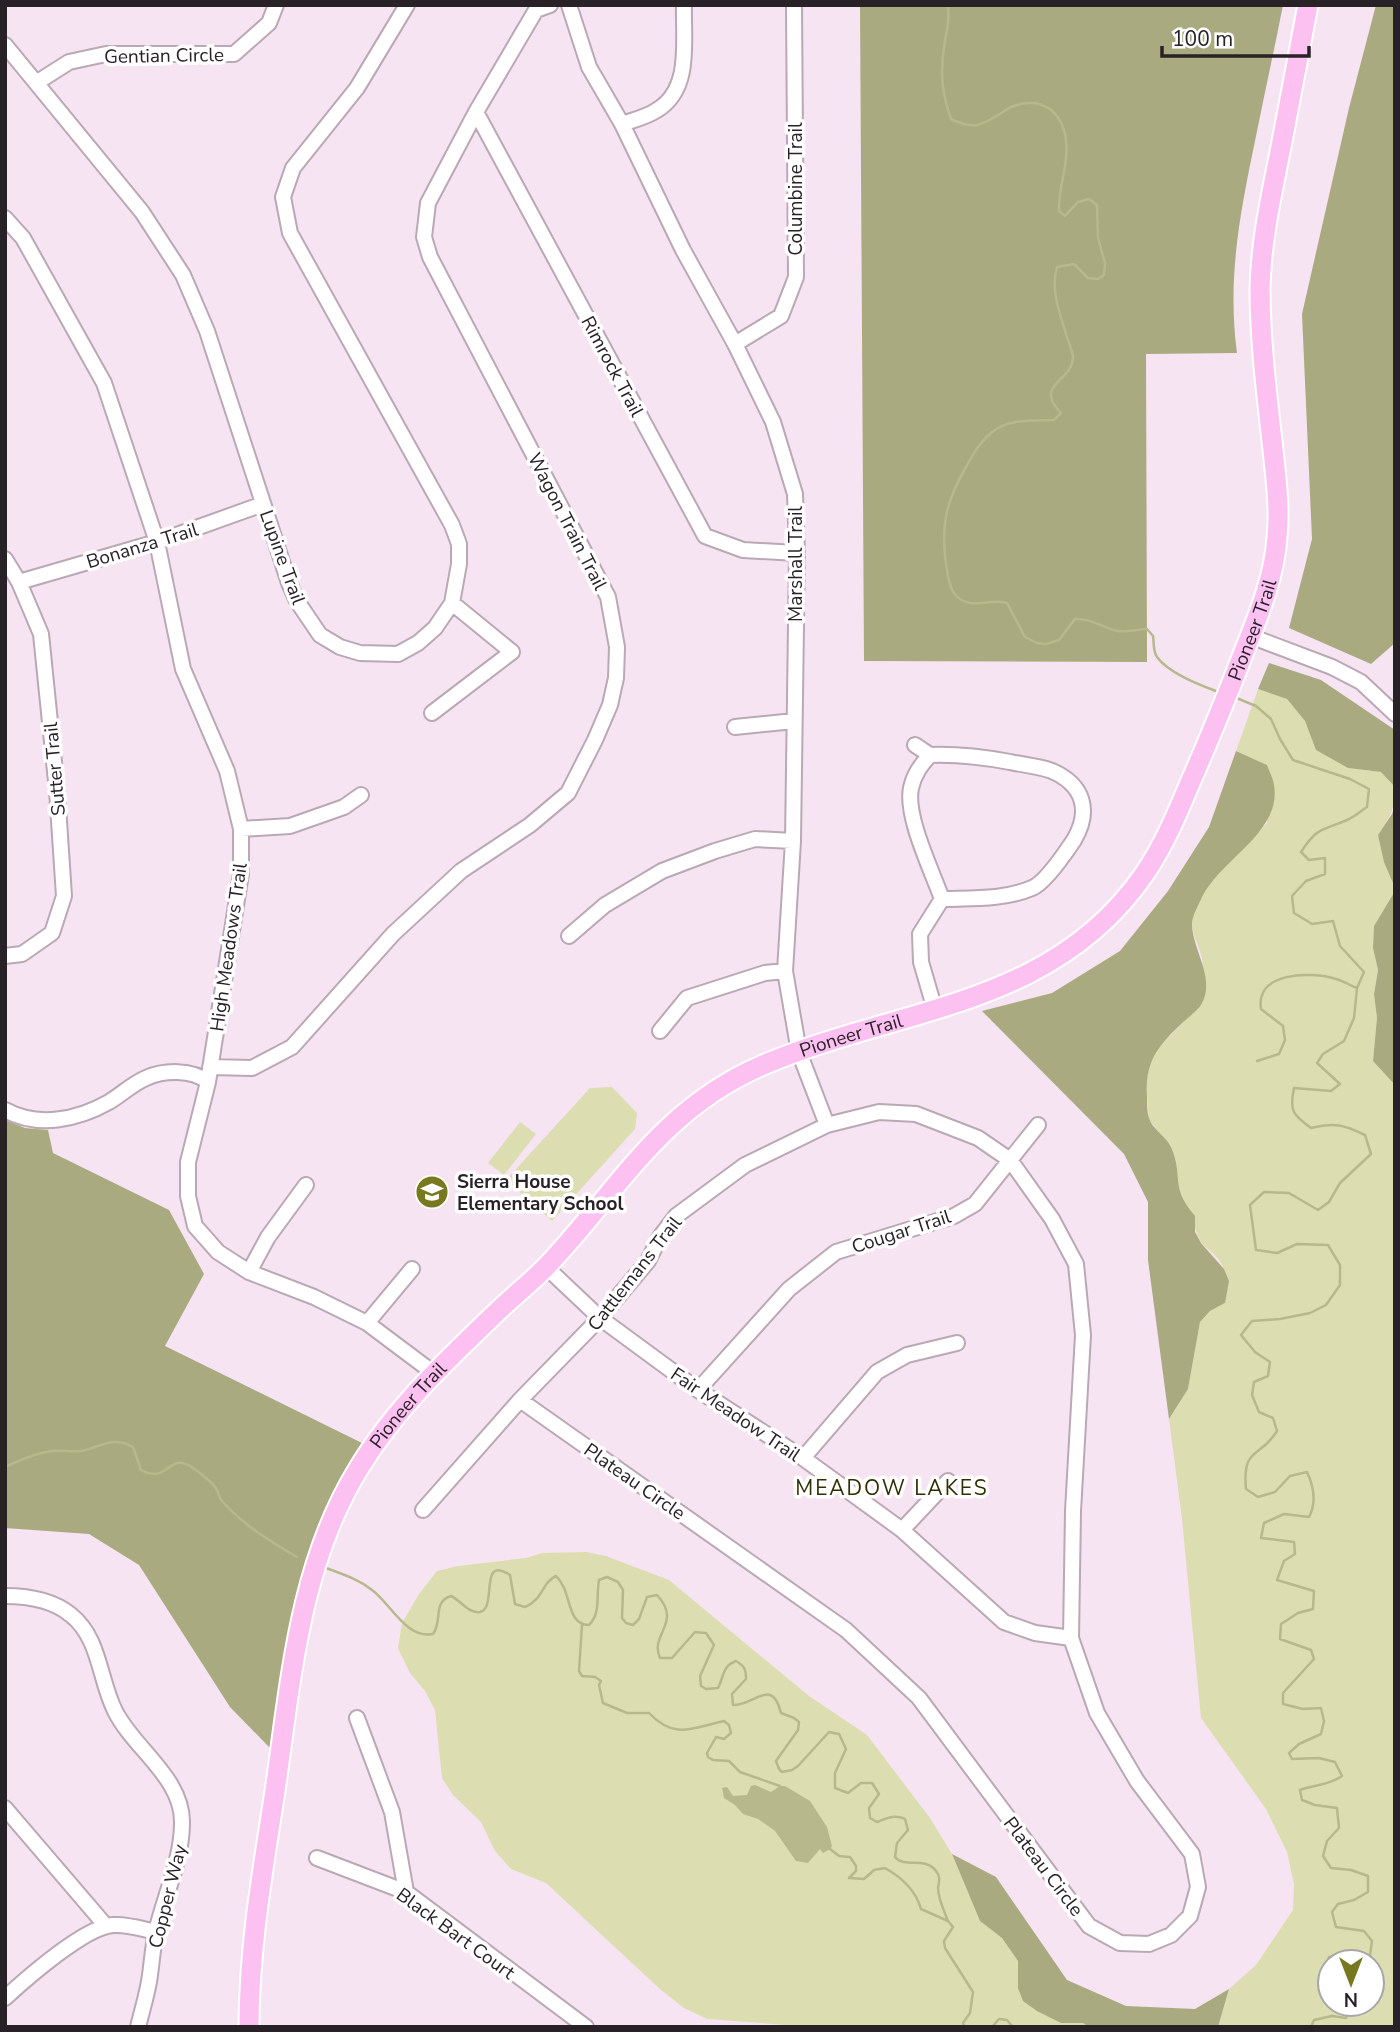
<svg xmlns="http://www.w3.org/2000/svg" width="1400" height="2032" font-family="'Nunito Sans',sans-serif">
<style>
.green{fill:#dcdeb1;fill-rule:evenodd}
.forest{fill:#a9aa7f}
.water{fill:#b7b98d}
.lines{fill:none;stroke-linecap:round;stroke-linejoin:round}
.stream{stroke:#b7b98d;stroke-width:2.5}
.minor-casing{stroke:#baa8b5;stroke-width:18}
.major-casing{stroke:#fff;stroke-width:23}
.minor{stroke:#fff;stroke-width:14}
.major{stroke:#fdc1f1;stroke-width:19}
.labels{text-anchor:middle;stroke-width:7;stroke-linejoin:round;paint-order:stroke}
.street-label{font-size:19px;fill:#282126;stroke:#fff}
.poi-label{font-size:19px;font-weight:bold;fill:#282126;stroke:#fff;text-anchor:start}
.neighbourhood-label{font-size:21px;letter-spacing:2px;fill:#2f2f04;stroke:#fff}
</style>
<rect width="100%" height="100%" fill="#f7e4f2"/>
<path class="green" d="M 1258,689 L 1287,699 L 1305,721 L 1317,750 L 1348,768 L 1381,772 L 1395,787 C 1395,810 1391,816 1378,835 L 1395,891 L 1374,926 L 1373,948 L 1378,970 L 1374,994 L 1377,1018 L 1373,1061 L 1395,1085 L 1395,2027 L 1218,2027 L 1229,1989 L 1256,1965 L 1293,1910 L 1294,1884 L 1287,1852 L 1266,1809 L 1201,1718 L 1182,1519 L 1169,1419 L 1188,1389 L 1200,1322 L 1210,1311 L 1225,1303 C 1225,1293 1227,1278 1224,1269 C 1214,1244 1195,1253 1194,1216 L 1183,1203 L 1177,1187 L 1176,1160 L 1170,1145 L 1149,1120 L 1146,1083 L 1149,1065 L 1159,1047 L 1202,1003 C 1202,989 1203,974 1202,959 C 1200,947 1192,936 1192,923 C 1192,891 1247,846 1267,823 L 1267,765 L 1236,751 ZM 1330,1962 L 1372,1962 L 1372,2004 L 1330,2004 Z
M 612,1087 L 637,1113 L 635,1129 L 552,1221 L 506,1180 L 590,1088 Z
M 520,1122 L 536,1134 L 504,1175 L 488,1163 Z
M 586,1552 L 606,1556 L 669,1580 L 809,1696 L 867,1735 L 930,1818 L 952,1854 L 980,1921 L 1002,1938 L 1018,1961 L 1018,1988 L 1061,2023 L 1083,2023 L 1089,2027 L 812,2027 L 707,2019 L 684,2008 L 661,1990 L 546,1883 L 511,1869 L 495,1851 L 481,1822 L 453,1795 L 442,1778 L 435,1710 L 425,1691 L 410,1673 L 398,1648 L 402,1623 L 419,1594 L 437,1571 L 458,1566 L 526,1558 L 542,1553 Z"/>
<path class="forest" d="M 860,5 L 1283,5 C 1274,51 1264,96 1255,141 C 1240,213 1227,279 1237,353 L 1146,354 L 1147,662 L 864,661 Z
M 1376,5 L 1395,5 L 1395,643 L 1371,664 L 1289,628 L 1312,539 L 1302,314 L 1349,108 Z
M 1269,663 L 1321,680 L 1395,730 L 1395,787 L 1381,772 L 1348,768 L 1316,750 L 1305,721 L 1287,699 L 1258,689 Z
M 1236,751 L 1267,765 C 1269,771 1273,778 1274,785 C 1282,832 1222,858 1202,897 C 1199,904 1193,914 1192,922 C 1191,948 1217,979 1201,1005 C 1195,1013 1185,1020 1178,1027 C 1155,1049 1145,1065 1147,1097 C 1147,1103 1147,1112 1149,1118 C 1152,1129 1166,1136 1171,1147 C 1184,1176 1169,1186 1195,1216 L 1195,1232 L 1201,1243 L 1224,1269 L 1229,1281 L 1225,1303 L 1210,1311 L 1200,1322 L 1188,1389 L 1169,1419 L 1148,1260 L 1148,1202 L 1124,1154 L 982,1011 L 1052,993 L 1120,951 L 1168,891 L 1209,827 Z
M 1395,805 L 1395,888 L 1384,862 L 1378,835 L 1392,814 Z
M 1395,891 L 1395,1085 L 1373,1061 L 1377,1018 L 1374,994 L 1378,970 L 1373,948 L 1374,926 Z
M 5,1120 L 25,1128 L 48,1130 L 53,1153 L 169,1210 L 204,1274 L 165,1346 L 364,1444 L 296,1605 L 270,1748 L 230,1707 L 139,1565 L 89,1534 L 5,1528 Z
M 952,1854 L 996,1877 L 1067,1980 L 1126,2006 L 1195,2009 L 1229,1989 L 1218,2027 L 1089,2027 L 1083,2023 L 1061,2023 L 1037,2011 L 1023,2001 L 1018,1988 L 1018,1961 L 1002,1938 L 980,1921 Z"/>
<path class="water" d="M 755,1785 L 771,1792 L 780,1786 L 785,1786 L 810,1801 L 827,1827 L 832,1846 L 830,1849 L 823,1853 L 820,1849 L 808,1863 L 796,1861 L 775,1831 L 758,1819 L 743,1814 L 735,1805 L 724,1798 L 722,1788 L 727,1787 L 733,1796 L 747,1795 L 751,1786 Z"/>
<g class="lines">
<path class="stream" d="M 950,5 L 948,8 C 950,23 946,32 944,47 C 940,75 942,93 951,119 C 960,123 967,126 977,125 C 990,122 1000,113 1011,107 C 1041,95 1062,111 1066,140 C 1069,166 1058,186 1059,211 L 1065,216 L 1078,202 L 1089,199 L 1097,205 L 1098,238 L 1105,263 L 1104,275 L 1098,279 L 1088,278 L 1074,264 L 1057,267 C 1050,290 1060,314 1067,337 C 1069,344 1073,351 1073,358 C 1072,382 1033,384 1061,413 L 1054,420 C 1032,421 1010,418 992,432 C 980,442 973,454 966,467 C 945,503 940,528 947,570 C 949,581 950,592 960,599 C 974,609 992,598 1007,603 L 1025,637 L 1037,643 L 1046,644 L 1059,640 L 1075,619 C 1091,618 1103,628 1118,631 C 1127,633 1137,629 1147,629 L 1153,636 C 1154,642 1153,652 1157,657 C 1169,674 1203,686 1221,693
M 1234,697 L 1256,706 L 1271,719 L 1280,739 L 1293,760 L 1350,779 L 1369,789 L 1367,807 C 1361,811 1354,817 1347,820 C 1322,831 1318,826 1301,852 L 1309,860 L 1325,858 L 1325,874 L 1306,881 L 1292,896 L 1294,913 L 1312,924 L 1333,921 L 1340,946 L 1364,972 L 1357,988 L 1354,1018 L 1344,1041 L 1323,1054 L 1317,1063 L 1340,1084 L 1331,1091 L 1294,1088 C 1289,1111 1293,1115 1311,1128 C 1335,1122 1344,1125 1365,1135 L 1371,1154 L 1340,1183 L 1329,1202 L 1318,1210 L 1289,1193 L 1264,1192 L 1250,1205 L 1256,1250 L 1277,1253 L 1297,1244 L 1328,1245 L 1340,1265 L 1340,1285 L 1326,1305 L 1310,1313 L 1280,1319 L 1252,1321 L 1241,1335 L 1255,1352 L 1270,1362 L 1268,1376 L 1254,1382 L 1252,1395 L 1259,1412 L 1273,1418 L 1277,1431 C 1260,1459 1242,1446 1246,1489 L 1258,1497 L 1275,1492 L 1290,1476 L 1307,1472 C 1314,1487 1317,1502 1309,1517 L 1284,1514 L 1264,1523 L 1261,1538 L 1294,1542 L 1295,1554 L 1284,1561 L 1277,1580 L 1314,1591 L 1313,1609 L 1298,1613 L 1281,1624 L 1280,1639 L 1311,1650 L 1314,1659 L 1283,1693 L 1283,1704 L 1303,1709 L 1321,1708 L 1324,1721 L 1321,1734 L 1299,1744 L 1289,1753 L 1292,1759 L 1319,1758 L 1335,1762 L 1342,1776 C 1329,1785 1315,1785 1300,1790 L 1302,1800 L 1315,1805 L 1337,1808 L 1339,1828 L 1327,1841 L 1323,1856 L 1331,1868 L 1351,1870 L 1368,1876 L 1368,1892 L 1354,1900 L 1338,1904 L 1332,1912 L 1336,1927 L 1364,1931 L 1372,1941 L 1370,1955 L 1329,1957 L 1326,1970 L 1330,1974
M 1257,1061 L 1279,1054 L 1285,1040 L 1283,1026 L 1261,1009 C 1255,972 1310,971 1336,979 C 1343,981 1350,985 1357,988
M 5,1467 C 21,1460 35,1453 52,1451 C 61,1450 71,1452 80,1451 C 101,1448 111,1435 133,1447 L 141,1470 C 169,1484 168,1453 190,1466 C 195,1469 212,1482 215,1487 C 219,1491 218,1497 222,1501 C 242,1524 271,1542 297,1557
M 326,1568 C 342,1574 358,1579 372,1590 C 391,1604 406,1639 433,1634 C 443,1621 432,1602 451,1596 C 460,1600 469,1614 480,1612 C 498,1608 478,1554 510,1575 L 515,1604 L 525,1607 C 543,1600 542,1582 556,1576 C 573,1592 565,1624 589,1625 C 601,1613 596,1596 599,1580 L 607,1577 L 618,1582 L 623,1590 L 622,1618 L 626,1623 L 633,1625 L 639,1619 L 647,1597 L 657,1595 C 683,1623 649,1634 660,1658 L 672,1658 L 695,1632 L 706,1633 L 714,1645 L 700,1676 L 701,1686 L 706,1689 L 718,1688 C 724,1677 722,1666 736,1661 C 745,1666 746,1670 746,1679 L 732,1694 L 733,1705 C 754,1706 772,1676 781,1713 L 794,1718 L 799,1722 L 798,1730 L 776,1761 L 779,1769 L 782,1772 L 792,1770 L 798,1766 L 829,1732 L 839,1734 L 846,1749 L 835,1773 L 835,1788 L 848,1793 L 861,1783 L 872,1783 L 879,1794 L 869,1808 L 870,1818 L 877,1822 C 888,1818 895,1814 905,1819 L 908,1830 L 897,1843 L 895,1857 C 905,1869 925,1856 936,1871 C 941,1877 939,1881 938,1888 C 938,1898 944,1911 948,1921
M 582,1625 L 579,1671 L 582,1676 L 595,1677 L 601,1681 L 599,1685 L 603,1703 L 627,1713 L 649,1713 C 675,1740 692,1728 724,1721 L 729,1725 L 731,1733 L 724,1739 L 716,1737 L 707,1753 L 708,1757 L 713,1760 L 729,1761 L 740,1772 L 780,1786
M 830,1849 L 839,1856 L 850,1857 L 856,1866 L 856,1871 L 849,1878 L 864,1879 L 874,1870 L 885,1868 C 901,1877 916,1891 921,1909 L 948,1921 L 953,1927 L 944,1941 L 945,1948 L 973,1992 L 970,2013 L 963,2023 L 964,2027
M 992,2027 L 999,2019 L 1007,2020 L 1013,2027
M 1311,2027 L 1314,2020 L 1332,2016 L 1346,2018 L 1353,2004"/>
<defs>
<path id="minor" d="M 569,5 L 589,67 L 622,124 L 683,250 L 735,344 L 773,422 L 795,494 L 797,553 L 793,841 L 785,971 L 799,1052 L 827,1125
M 5,45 L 142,212 L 183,275 L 207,331 L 289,583 L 297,601 L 320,635 L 340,647 L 360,653 L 398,654 L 418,643 L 435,628 L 452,603 L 459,564 L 459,544 L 452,525 L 290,233 L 283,197 L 293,168 L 357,88 L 407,5
M 36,83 L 69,62 L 106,54 L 234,54 L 269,23 L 276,5
M 476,112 L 705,536 L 743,550 L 797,553
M 622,124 C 633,120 647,117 657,110 C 692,89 683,41 684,5
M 5,218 L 23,238 L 104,383 L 157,542 L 183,669 L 227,771 L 241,829 L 241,874 L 208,1082 L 188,1162 L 188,1196 L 195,1226 L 218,1252 L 249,1272 L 314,1297 L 367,1323 L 435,1374
M 735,344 L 781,316 L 796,277 L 794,5
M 5,559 L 19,582 L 41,634 L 57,791 L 64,896 L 52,933 L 22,954 L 5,956
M 19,582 L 157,542 L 263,504
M 1250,636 L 1332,667 L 1361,682 L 1395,714
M 432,713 L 512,652 L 452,603
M 735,727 L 794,721
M 915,745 L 930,755
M 241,829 L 290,826 L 344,807 L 361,795
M 569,936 L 605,905 L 662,871 L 715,851 L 755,839 L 793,841
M 935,1010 L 921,962 L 920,934 L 942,899 C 972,898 1004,900 1032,888 C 1045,883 1066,852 1074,840 C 1091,811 1084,785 1052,771 C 1039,766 1023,765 1010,762 C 983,757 958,754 930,755 C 921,765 914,774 911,788 C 905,816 932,871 942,899
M 660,1031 L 687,998 L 765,973 L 785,971
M 210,1067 L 252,1068 L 292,1047 L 393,934 L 461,871 L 530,825 L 568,793 L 595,740 L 610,705 L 616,678 L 617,647 L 608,597 L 430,257 L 424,237 L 428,203 L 476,112 L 536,10 L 550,5
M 5,1110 C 38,1128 77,1120 109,1102 C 121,1095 132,1084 146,1078 C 164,1070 192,1069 208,1082
M 546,1267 L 600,1318 L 698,1390 L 803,1458 L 902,1530 L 1004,1622 L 1035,1633 L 1071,1638
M 249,1272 L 268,1237 L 306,1185
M 367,1323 L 412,1269
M 698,1390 L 789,1289 L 836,1252 L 954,1216 L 975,1204 L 1038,1125
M 803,1458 L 877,1372 L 907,1355 L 957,1343
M 423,1510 L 520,1400 L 600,1318 L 648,1261 L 660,1237 L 676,1216 L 745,1165 L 827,1125 L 879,1112 L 916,1114 L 978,1138 L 1010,1160 L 1052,1219 L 1076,1264 L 1083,1335 L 1073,1511 L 1071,1638 L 1097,1713 L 1137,1781 L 1192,1854 L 1198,1887 L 1190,1916 L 1171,1935 L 1149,1944 L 1120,1943 L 1089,1926 L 919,1698 L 846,1630 L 520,1400
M 902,1530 L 948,1481
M 5,1596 C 28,1596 53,1600 71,1615 C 100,1638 99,1679 115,1711 C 134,1749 183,1778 182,1823 C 182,1860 164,1897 156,1932 C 153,1946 152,1960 150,1975 C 148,1992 142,2010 138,2027
M 357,1718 L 392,1812 L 406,1892
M 5,1808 L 106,1926
M 317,1858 L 406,1892 L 586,2027
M 5,1998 C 27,1978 85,1927 113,1925 C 127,1924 143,1929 156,1932"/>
<g id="major">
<path id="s1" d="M 249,2027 C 249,1947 263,1869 275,1791 C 291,1681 299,1565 359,1468 C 396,1407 449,1358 500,1309 C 515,1295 531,1282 546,1267 C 618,1191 660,1109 763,1065 C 899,1007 1053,1008 1145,873 C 1164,845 1177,814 1190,783 C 1205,749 1219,715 1233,680 C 1250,634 1274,586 1277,537 C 1280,508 1276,479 1273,450 C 1267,396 1260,342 1260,288 C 1261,242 1271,197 1280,152 C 1289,103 1299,54 1308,5"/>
</g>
</defs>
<use href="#minor" class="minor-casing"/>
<use href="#major" class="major-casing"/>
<use href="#minor" class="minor"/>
<use href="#major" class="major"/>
</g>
<defs>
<symbol id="school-disc" viewBox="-11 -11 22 22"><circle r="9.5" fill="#78781e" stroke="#fff"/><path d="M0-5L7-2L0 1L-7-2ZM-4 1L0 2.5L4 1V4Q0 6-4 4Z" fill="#fff"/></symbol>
</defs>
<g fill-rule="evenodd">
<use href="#school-disc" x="413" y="1173" width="38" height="38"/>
</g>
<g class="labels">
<g class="street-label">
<text transform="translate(164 55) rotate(-1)" y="7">Gentian Circle</text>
<text transform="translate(795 189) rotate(-90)" y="7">Columbine Trail</text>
<text transform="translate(613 366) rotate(62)" y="7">Rimrock Trail</text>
<text transform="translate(568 521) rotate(63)" y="7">Wagon Train Trail</text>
<text transform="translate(142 545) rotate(-17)" y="7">Bonanza Trail</text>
<text transform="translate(283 557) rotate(70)" y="7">Lupine Trail</text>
<text transform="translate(795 564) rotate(-90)" y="7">Marshall Trail</text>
<text dy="7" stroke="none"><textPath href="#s1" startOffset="1852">Pioneer Trail</textPath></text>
<text transform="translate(54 769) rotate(-95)" y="7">Sutter Trail</text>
<text transform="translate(228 947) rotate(-82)" y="7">High Meadows Trail</text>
<text dy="7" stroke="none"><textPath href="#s1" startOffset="1242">Pioneer Trail</textPath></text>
<text transform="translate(901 1231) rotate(-18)" y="7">Cougar Trail</text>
<text transform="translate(634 1273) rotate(-52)" y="7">Cattlemans Trail</text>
<text dy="7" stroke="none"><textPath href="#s1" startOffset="654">Pioneer Trail</textPath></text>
<text transform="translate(736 1414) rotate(34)" y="7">Fair Meadow Trail</text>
<text transform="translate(635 1481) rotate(35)" y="7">Plateau Circle</text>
<text transform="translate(1044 1866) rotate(53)" y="7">Plateau Circle</text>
<text transform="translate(167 1896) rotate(-76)" y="7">Copper Way</text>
<text transform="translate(456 1933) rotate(36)" y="7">Black Bart Court</text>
</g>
<g class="poi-label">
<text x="457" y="1188">Sierra House<tspan x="457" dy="22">Elementary School</tspan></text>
</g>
<g class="neighbourhood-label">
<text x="892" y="1495">MEADOW LAKES</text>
</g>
</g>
<rect width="1400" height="2032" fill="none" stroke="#282126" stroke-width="14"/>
<g transform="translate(1351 1983) rotate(180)"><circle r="33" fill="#ffffff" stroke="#a9a6a8" stroke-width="2"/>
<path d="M0-5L12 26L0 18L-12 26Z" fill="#78781e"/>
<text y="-10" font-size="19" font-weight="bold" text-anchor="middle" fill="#282126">N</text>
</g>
<path d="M1162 46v10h147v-10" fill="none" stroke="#282126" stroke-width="3.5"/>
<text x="1172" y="46" font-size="21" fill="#282126" stroke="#ffffff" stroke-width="5" paint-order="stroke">100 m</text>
</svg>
